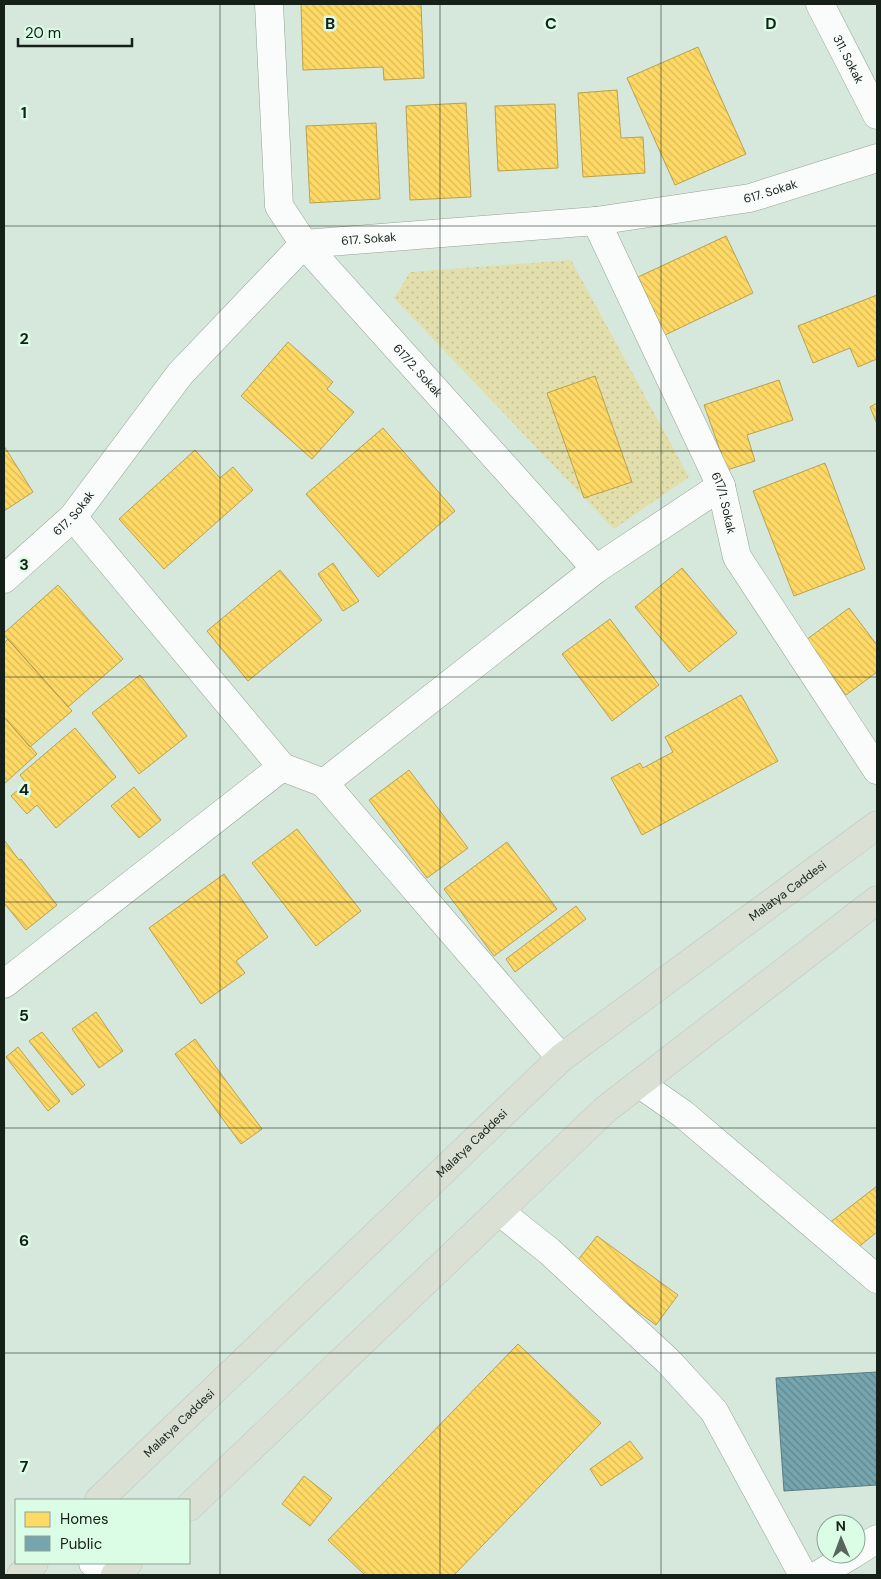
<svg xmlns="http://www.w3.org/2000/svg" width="881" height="1579" font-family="'DM Sans',sans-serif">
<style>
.park{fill:url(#park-dots)}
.homes{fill:url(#homes-back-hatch);stroke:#b8a24f}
.public{fill:url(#public-back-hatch);stroke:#597d82}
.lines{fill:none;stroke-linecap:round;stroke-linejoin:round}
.minor-casing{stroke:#94a298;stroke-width:29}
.primary-casing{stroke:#bdc6c0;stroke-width:29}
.minor{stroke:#f9fcfa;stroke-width:28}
.primary{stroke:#dbe0d4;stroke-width:28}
.grid{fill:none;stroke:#142018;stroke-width:1;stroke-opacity:0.55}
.labels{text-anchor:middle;stroke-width:5;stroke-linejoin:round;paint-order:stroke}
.street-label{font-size:12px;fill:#142018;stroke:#dbfde5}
.grid-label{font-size:16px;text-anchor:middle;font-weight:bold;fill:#142018;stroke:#dbfde5;stroke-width:5;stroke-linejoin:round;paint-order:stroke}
</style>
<defs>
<pattern id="park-dots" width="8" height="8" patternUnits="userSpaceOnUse" patternTransform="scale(1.25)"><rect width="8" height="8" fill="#e2dfad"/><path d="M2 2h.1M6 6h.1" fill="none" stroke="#c1bf94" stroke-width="1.8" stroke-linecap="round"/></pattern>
<pattern id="homes-back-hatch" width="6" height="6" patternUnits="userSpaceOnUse" patternTransform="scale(1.25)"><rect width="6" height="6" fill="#ffd966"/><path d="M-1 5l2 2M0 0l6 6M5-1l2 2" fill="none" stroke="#daba58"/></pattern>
<pattern id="public-back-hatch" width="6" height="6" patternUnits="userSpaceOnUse" patternTransform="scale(1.25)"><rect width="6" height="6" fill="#76a5af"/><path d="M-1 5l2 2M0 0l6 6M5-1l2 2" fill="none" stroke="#60868d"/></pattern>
</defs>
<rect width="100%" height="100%" fill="#d6e8dc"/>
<path class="park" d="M 571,260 L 689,477 L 614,529 L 394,298 L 410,272 Z"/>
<path class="homes" d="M 301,4 L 421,4 L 424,78 L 384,80 L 383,67 L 303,70 Z
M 698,47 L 746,154 L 675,185 L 627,78 Z
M 617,90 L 621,138 L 643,137 L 645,173 L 583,177 L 578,93 Z
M 466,103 L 471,197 L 410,200 L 406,106 Z
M 555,104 L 558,168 L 498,171 L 495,106 Z
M 376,123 L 380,199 L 310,203 L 306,126 Z
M 726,236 L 753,293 L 665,335 L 638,277 Z
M 877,295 L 877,359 L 858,367 L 850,348 L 813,363 L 798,326 Z
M 288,342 L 333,382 L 327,389 L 354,412 L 312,459 L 241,396 Z
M 595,376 L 632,482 L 584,498 L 547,393 Z
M 779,380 L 793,420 L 747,435 L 755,461 L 727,470 L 704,405 Z
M 877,403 L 877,424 L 870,407 Z
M 383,428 L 455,511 L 378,577 L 306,494 Z
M 4,446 L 33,492 L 4,511 Z
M 195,450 L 220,478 L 233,467 L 253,490 L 164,569 L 119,519 Z
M 825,463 L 865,569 L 794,596 L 753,491 Z
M 333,563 L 359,601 L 343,611 L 318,574 Z
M 682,568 L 737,633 L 689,672 L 635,607 Z
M 280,570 L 322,620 L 248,681 L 207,631 Z
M 58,585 L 123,659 L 68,707 L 4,635 L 4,633 Z
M 849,608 L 877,645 L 877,672 L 846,695 L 806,640 Z
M 610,619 L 659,685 L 612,721 L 562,654 Z
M 8,639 L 72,711 L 30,747 L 4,717 L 4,643 Z
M 140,675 L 187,736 L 139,774 L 92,713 Z
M 741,695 L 778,761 L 642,835 L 611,778 L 640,763 L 643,768 L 673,752 L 665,737 Z
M 4,717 L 37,754 L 4,784 Z
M 75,728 L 116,777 L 56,828 L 37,805 L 27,814 L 11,796 L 26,783 L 20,775 Z
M 409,770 L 468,848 L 427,878 L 369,800 Z
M 134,787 L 161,820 L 139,838 L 111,806 Z
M 297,829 L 361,911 L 316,946 L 252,863 Z
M 4,840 L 19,860 L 21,859 L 57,905 L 26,930 L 4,903 Z
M 507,842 L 557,909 L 494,956 L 444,889 Z
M 224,874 L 268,937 L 236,961 L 245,973 L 201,1004 L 149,928 Z
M 576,906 L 586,919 L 515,972 L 506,959 Z
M 96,1012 L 123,1051 L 99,1068 L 72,1029 Z
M 42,1032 L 85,1085 L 72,1095 L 29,1041 Z
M 195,1039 L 262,1129 L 241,1144 L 175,1054 Z
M 18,1047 L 60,1101 L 48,1111 L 6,1057 Z
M 877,1186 L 877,1232 L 851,1253 L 828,1224 Z
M 597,1236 L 678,1295 L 656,1325 L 574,1265 Z
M 518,1344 L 601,1423 L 454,1575 L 365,1575 L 328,1540 Z
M 630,1441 L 643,1458 L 601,1486 L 590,1469 Z
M 304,1476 L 332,1498 L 310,1526 L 282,1504 Z"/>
<path class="public" d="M 877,1372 L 877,1485 L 784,1491 L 776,1378 Z"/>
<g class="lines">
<defs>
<g id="minor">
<path id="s1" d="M 269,4 L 279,206 L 304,244 L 596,569 L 721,486"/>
<path id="s2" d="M 820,4 L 877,115"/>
<path id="s3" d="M 596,221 L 721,486 L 737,557 L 877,770"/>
<path d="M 73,517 L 282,767 L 324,783 L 561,1058"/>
<path id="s4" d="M 4,579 L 73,517 L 180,374 L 304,244 L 596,221 L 750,198 L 877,158"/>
<path d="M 324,783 L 596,569"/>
<path d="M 4,984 L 282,767"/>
<path d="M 640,1084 L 683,1114 L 877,1279"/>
<path d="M 500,1212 L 549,1251 L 668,1361 L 714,1411 L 803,1575"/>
<path d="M 856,1552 L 877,1539"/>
<path d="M 93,1563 L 109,1575"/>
<path d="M 818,1575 L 853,1554"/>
</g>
<g id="primary">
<path id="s5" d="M 99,1500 L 561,1058 L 877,825"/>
<path d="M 189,1507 L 606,1109 L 877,900"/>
<path d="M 21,1575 L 34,1563"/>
<path d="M 115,1575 L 128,1563"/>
</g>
</defs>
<use href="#minor" class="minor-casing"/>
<use href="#primary" class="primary-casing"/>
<use href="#minor" class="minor"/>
<use href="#primary" class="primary"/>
</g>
<path class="grid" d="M 220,4 L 220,1575M 440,4 L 440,1575M 661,4 L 661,1575M 4,226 L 877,226M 4,451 L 877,451M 4,677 L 877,677M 4,902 L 877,902M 4,1128 L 877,1128M 4,1353 L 877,1353"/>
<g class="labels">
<g class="street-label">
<text dy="4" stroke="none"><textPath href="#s2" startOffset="62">311. Sokak</textPath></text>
<text dy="4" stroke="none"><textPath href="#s4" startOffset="921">617. Sokak</textPath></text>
<text dy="4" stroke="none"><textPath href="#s4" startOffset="516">617. Sokak</textPath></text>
<text dy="4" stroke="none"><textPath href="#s1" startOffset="418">617/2. Sokak</textPath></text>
<text dy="4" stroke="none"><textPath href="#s3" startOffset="310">617/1. Sokak</textPath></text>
<text dy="4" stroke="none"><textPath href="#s4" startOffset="96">617. Sokak</textPath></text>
<text dy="4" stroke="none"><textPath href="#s5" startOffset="921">Malatya Caddesi</textPath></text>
<text dy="4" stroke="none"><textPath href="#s5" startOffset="516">Malatya Caddesi</textPath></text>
<text dy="4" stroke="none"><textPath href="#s5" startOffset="111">Malatya Caddesi</textPath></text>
</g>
</g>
<g class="grid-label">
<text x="330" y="29">B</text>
<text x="551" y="29">C</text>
<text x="771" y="29">D</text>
<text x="24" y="118">1</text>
<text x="24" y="344">2</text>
<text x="24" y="570">3</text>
<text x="24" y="795">4</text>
<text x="24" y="1021">5</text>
<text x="24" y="1246">6</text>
<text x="24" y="1472">7</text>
</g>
<rect width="881" height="1579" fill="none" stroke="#142018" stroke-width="10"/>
<rect x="15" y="1499" width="175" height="65" fill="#dbfde5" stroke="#8ba593"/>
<rect x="25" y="1512" width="25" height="15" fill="#ffd966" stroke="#8ba593"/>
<text x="60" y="1524" font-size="15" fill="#142018">Homes</text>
<rect x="25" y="1536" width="25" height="15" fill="#76a5af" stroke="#8ba593"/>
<text x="60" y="1549" font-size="15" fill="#142018">Public</text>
<g transform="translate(841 1539) rotate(359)"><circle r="24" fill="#dbfde5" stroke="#8ba593"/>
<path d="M0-4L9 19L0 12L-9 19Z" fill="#58665d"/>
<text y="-8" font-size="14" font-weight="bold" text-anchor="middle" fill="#142018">N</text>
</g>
<path d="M18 38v8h114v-8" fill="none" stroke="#142018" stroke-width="2.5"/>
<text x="25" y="38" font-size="15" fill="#142018" stroke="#dbfde5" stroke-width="4" paint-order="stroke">20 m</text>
</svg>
